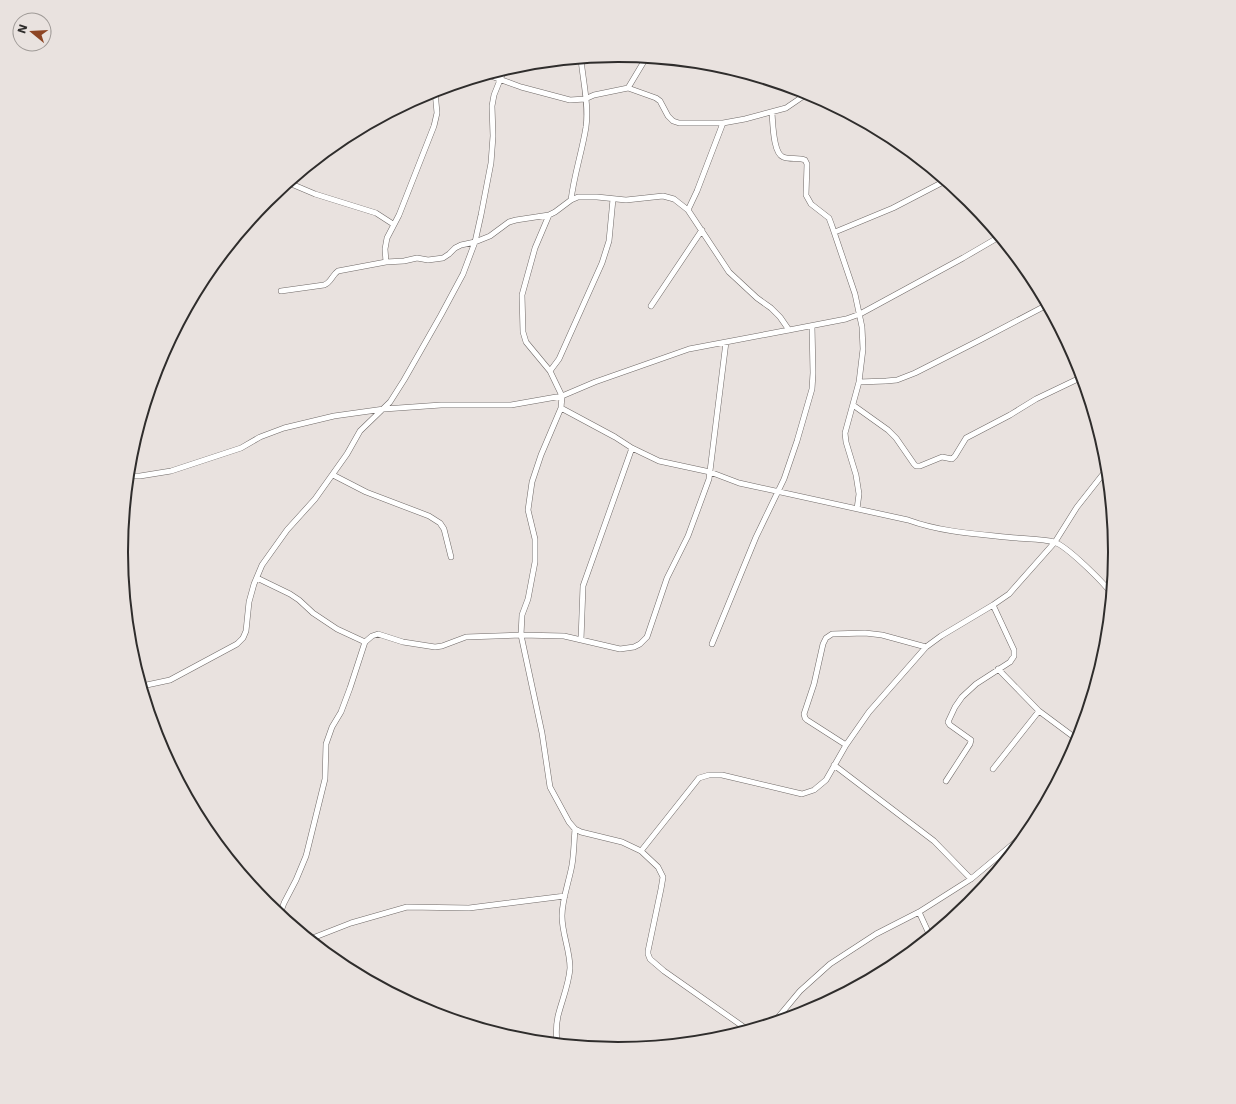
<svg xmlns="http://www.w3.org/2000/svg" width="1236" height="1104" font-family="'DejaVu Sans',sans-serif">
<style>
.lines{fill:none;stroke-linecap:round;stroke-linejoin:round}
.street-casing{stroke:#6f6967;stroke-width:6}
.street{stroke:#fff;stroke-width:5}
.rim{fill:none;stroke:#2f2d2c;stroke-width:2}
</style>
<rect width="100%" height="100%" fill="#e9e2df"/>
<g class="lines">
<defs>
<path id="street" d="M 488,75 L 521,87 L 570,100 L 585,99 L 594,95 L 628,88 L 656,98 L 660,101 L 668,116 L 673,121 L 679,123 L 723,123 L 745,119 L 786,108 L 808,93
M 628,88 L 646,58
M 435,91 L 437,113 L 434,126 L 399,215 L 387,238 L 385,249 L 386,262 L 404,261 L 417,258 L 428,260 L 443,258 L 449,254 L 455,248 L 461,245 L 475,242 L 490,236 L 509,222 L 516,220 L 549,215 L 555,212 L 571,200 L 578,197 L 597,197 L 626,200 L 663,196 L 674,199 L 688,210 L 729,272 L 757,298 L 771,308 L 780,317 L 789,330
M 772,113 C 773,124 773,153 783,157 C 790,160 798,157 805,160 L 807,164 L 806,195 L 811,204 L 829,218 L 832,226 L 855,294 L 862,327 L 863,349 L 859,382 L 845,433 L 846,442 L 856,475 L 859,494 L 857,509
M 289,183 L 315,194 L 376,213 L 393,224
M 571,200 C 574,175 582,152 586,127 C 589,105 583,81 581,59
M 688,210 L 697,191 L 723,123
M 835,232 L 893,208 L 945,181
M 281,291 L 324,285 C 331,283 332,275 338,271 L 386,262
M 651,306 L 702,230
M 550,371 L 559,359 L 602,263 L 609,241 L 613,199
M 859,382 L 886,381 L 897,380 L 915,373 L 982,339 L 1047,305
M 853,405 L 888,430 L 896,438 L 914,464 L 916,466 L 920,466 L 942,457 L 952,459 L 955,456 L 966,438 L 1010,415 L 1036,399 L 1082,377
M 561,408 L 615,437 L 632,448 L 659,461 L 710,472 L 739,483 L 908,520 C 944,533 980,534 1017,538 C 1028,539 1044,539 1054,542 C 1067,546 1103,582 1111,593
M 333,475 L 366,492 L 429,516 L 440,523 L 444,529 L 451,557
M 128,476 L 140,476 L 171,471 L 241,448 L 260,437 L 284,428 L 334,416 L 384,409 L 441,405 L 511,405 L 562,396 L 550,371 L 526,342 L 523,332 L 522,295 L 535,248 L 549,215
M 257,578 L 290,594 L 299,600 L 313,613 L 337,629 L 365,642
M 581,640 L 583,586 L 632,448
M 712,644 L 756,537 L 784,479 L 797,441 L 812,389 L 813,373 L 812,326
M 998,669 L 1039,711 L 1078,740
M 142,686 L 170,680 L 237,644 L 243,638 L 246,631 L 249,602 L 254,584 L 262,565 L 287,530 L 315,499 L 347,454 L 360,431 L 390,402 L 404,380 L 441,315 L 463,274 L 475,242 L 481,215 L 491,163 L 493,136 L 492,106 L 494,95 L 504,70
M 846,745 L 807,720 L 805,718 L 804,714 L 814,684 L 823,644 L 826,638 L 832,634 L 865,633 L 882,635 L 926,647
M 834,765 L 934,841 L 971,879
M 993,769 L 1039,711
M 946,781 L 970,744 L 971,740 L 950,725 L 948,722 L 955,707 L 962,697 L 976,684 L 1010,662 L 1014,656 L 1014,650 L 993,605
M 641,851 L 699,778 L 709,775 L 722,775 L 802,794 L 814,790 L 826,780 L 846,745 L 869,712 L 926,647 L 941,636 L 993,605 L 1009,594 L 1055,542 L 1077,507 L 1107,469
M 919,912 L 930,936
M 280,914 L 284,903 L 296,880 L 306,856 L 325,779 L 326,744 L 332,727 L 341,712 L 350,688 L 365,642 L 372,636 L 378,634 L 403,642 L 435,647 L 442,646 L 466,637 L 521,635 L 564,636 L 620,649 L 634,647 L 640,644 L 647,637 L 667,578 L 688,536 L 709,479 L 726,342
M 310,939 L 351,923 L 407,907 L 469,908 L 565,896
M 775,1021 L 800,991 L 830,964 L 876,934 L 919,912 L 971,879 L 1031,829
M 748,1030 L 664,971 L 650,959 L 648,954 L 648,951 L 661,889 L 663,877 L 658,867 L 641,851 L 622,842 L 581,832 L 575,829 L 569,822 L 550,787 L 542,733 L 521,635 L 522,615 L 528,599 L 535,562 L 535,539 L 528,510 L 532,482 L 541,455 L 561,408 L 562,396 L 595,382 L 689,349 L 789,330 L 846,319 L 860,314 L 963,258 L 999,237
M 557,1043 C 556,1034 556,1025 558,1016 C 562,1000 569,984 570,968 C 570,950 562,934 562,916 C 562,899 569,882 572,865 C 574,853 574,841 575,829"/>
</defs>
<use href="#street" class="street-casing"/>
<use href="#street" class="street"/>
</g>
<path d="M0 0H1236V1104H0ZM128 552a490 490 0 1 1 980 0a490 490 0 1 1-980 0Z" fill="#e9e2df" fill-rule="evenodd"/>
<path class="rim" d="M128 552a490 490 0 1 1 980 0a490 490 0 1 1-980 0Z"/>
<g transform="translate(32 32) rotate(288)"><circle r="19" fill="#e9e2df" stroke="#9f9a97"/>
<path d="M0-3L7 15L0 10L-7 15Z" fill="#8d4524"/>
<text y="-6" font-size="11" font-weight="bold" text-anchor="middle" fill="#2f2d2c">N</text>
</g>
</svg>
